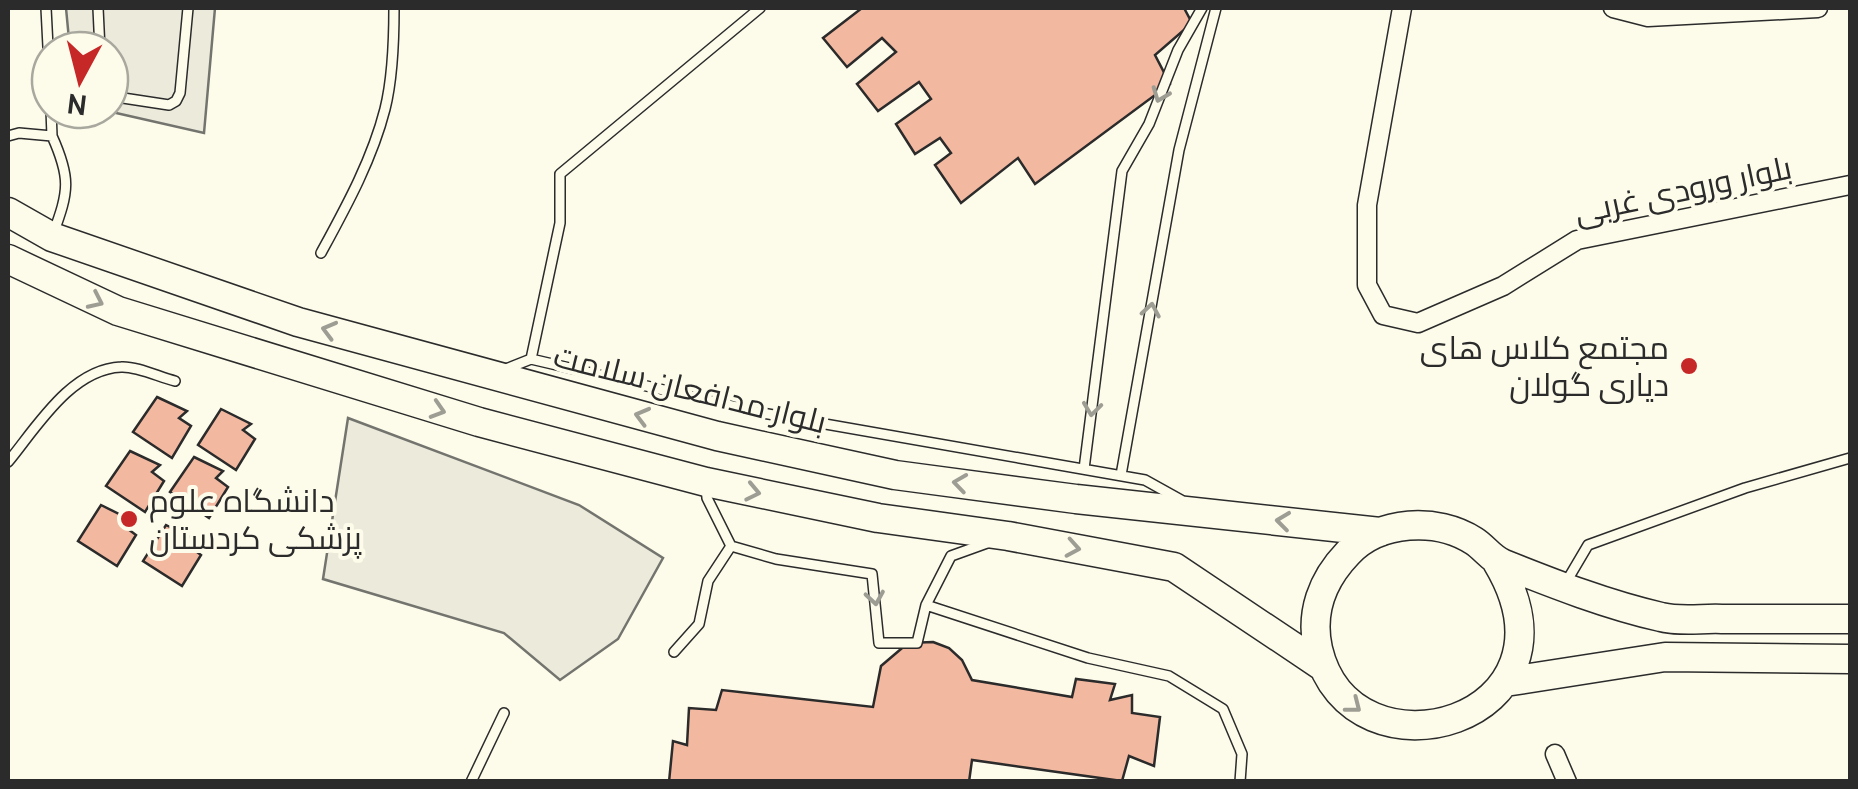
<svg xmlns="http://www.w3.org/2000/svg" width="1858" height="789" font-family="Cabin,Cairo,sans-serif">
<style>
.parking{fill:#eceadb;stroke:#74746e;stroke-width:2.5}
.building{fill:#f2b8a0;stroke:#2b2b2b;stroke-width:2.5}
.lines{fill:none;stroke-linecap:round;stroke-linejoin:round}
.lane-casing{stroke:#2b2b2b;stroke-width:12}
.street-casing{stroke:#2b2b2b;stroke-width:21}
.secondary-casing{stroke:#2b2b2b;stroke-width:31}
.lane{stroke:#fdfbea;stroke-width:9}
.street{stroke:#fdfbea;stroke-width:18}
.secondary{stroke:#fdfbea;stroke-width:28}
.oneway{stroke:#9e9d94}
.poi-dot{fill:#c62828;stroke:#fdfbea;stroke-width:4}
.labels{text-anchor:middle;stroke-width:8;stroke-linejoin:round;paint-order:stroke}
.street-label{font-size:32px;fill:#2b2b2b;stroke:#fdfbea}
.poi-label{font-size:32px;fill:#2b2b2b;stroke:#fdfbea;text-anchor:end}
</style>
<rect width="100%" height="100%" fill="#fdfbea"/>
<path class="parking" d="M 66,8 L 215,8 L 204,133 L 103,110 L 110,110 L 110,50 L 70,50 Z
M 348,418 L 579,505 L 663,558 L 618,639 L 560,680 L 504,633 L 323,579 Z"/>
<path class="building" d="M 862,8 L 1184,8 L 1192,23 L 1155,55 L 1170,84 L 1035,184 L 1018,158 L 961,203 L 935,165 L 951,153 L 940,138 L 915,154 L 896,124 L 931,99 L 919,82 L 878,111 L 857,84 L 896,52 L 882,38 L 847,67 L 823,38 Z
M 157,397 L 187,411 L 179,418 L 191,426 L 172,458 L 133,432 Z
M 221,409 L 251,424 L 243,430 L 255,439 L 236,470 L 198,445 Z
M 130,451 L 160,465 L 152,472 L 164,481 L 145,512 L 106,486 Z
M 194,457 L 223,471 L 216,478 L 228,487 L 209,518 L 170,492 Z
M 101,505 L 131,520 L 124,526 L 136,535 L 117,566 L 78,541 Z
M 166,525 L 196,540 L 189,546 L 201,555 L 182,586 L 143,561 Z
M 933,642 L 949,648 L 962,660 L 972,680 L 1072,697 L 1076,679 L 1115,684 L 1110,700 L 1132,695 L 1132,713 L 1160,717 L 1154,766 L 1129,756 L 1122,781 L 972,760 L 969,782 L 669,782 L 673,741 L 687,745 L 689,708 L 716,710 L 722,690 L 873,707 L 881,666 L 908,643 Z"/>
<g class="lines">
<defs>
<path id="lane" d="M 46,8 L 50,86
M 98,8 L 100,50
M 110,96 L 169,105 L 176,101 L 180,93 L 188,8
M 51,110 L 52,136
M 8,136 L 19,133 L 52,136 C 71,178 69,191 53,234
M 321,253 C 346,207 372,160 385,109 C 393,77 394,40 394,8
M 531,359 L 560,223 L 560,174 L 760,8
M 506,369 L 531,359 L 762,413 L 1145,480 L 1181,500
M 8,462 C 36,428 71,369 121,367 C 137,366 159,377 175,381
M 1084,469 L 1122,171 L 1149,124 L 1178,50 L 1202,8
M 1121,475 L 1179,150 L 1216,8
M 706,485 L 707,498 L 731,546 L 776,559 L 872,574 L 879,643 L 917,643 L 926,605 L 951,556 L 987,543
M 1565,584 L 1588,545 L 1745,488 L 1850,458
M 926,605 L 1088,658 L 1169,676 L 1223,709 L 1242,754 L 1240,782
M 674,652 L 699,624 L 708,581 L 731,546
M 471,782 L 504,713"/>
<path id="street" d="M 1402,8 L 1367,205 L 1367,285 L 1383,315 L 1418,323 L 1503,286 L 1577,240 L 1850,185
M 1613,8 L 1648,17 L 1818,8
M 1555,754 L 1567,782"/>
<path id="secondary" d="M 8,212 L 52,237 L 298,322 L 717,436 L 895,475 L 1076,499 L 1380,532
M 8,259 L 118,311 L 479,422 L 706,482 L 878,518 L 1008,536 L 1174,567 L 1322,666
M 1497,562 C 1593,722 1351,789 1318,649 C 1310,613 1322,580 1348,553 C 1379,520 1437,517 1474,541 C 1485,548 1491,559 1504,564 C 1554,584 1608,605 1661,617 C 1680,622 1703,618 1722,619 C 1765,619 1808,619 1850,619
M 1505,682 L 1665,657 L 1850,659"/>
</defs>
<use href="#lane" class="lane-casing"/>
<use href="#street" class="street-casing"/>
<use href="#secondary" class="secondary-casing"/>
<use href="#lane" class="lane"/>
<use href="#street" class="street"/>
<use href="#secondary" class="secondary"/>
</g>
<defs><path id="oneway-chevron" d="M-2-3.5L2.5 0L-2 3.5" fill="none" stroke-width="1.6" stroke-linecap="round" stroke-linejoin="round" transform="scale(2.5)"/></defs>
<g class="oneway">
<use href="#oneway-chevron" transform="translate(1160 95) rotate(111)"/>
<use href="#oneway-chevron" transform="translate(96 301) rotate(25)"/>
<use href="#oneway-chevron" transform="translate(1151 310) rotate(-80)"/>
<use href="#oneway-chevron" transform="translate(329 330) rotate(-165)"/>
<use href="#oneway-chevron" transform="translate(1092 409) rotate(97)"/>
<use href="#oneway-chevron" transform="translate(438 410) rotate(17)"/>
<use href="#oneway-chevron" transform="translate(642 416) rotate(-165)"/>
<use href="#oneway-chevron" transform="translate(960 483) rotate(-172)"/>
<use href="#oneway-chevron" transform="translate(753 492) rotate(12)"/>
<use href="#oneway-chevron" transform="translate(1283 521) rotate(-173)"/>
<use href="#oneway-chevron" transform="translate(1073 548) rotate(10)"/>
<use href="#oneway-chevron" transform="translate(875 598) rotate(81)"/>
<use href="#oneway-chevron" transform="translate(1354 706) rotate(38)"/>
</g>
<g class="poi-dot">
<circle cx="1689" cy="366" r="10"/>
<circle cx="129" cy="519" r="10"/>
</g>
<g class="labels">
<g class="street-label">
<text transform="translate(1683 190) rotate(-12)" y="11">بلوار ورودی غربی</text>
<text transform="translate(690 389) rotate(14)" y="11">بلوار مدافعان سلامت</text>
</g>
<g class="poi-label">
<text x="1669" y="359">مجتمع کلاس های<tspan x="1669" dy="37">دیاری گولان</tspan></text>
<text x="149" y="512" text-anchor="start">دانشگاه علوم<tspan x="149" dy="37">پزشکی کردستان</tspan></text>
</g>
</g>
<rect width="1858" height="789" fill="none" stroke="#2b2b2b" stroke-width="20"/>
<g transform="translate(80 80) rotate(187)"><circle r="48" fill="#fdfbea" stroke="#a9a89e" stroke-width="2.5"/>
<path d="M0-8L18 38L0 25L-18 38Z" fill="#c62828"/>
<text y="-15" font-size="28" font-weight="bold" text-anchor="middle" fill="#2b2b2b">N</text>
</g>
</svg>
